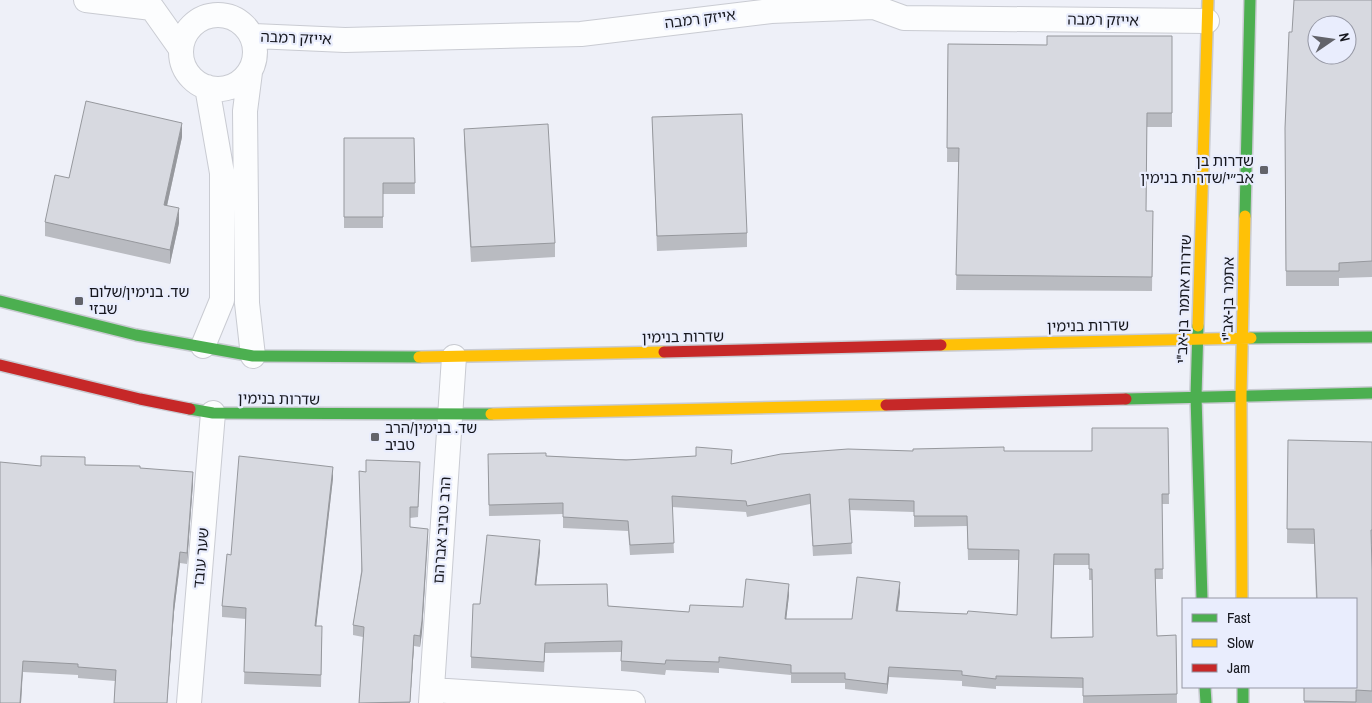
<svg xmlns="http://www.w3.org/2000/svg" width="1372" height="703" font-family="'Archivo Narrow','Noto Sans Hebrew',sans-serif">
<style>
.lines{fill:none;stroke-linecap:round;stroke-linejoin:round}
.street-casing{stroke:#c9cbd2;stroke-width:26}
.fast-casing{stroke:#c9cbd2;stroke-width:14}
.slow-casing{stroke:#c9cbd2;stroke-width:14}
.jam-casing{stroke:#c9cbd2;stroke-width:14}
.street{stroke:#fcfdfe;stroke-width:24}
.fast{stroke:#4caf50;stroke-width:11}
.slow{stroke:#ffc107;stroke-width:11}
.jam{stroke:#c62828;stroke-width:11}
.wall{fill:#b9bbc1;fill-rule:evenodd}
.shaded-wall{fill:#96989d}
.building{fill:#d7d9e0;stroke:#96989d;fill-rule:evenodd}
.poi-dot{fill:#62636a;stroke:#e9edfd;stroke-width:2}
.labels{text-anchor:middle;stroke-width:4.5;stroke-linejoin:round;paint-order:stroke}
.street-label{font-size:15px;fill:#16171e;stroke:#e9edfd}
.poi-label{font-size:15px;fill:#16171e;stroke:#e9edfd;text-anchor:start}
</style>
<rect width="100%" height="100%" fill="#eef0f8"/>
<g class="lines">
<defs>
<path id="street" d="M 86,0 L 152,8 L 181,49
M181 52a37 37 0 1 1 74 0a37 37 0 1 1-74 0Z
M 252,36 L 345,40 L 581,34 L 771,11 L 874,7 L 904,18 L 1207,21
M 250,72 L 245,111 L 247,303 L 253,356
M 203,346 L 222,300 L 222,173 L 207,87
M 432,690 L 633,703
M 189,703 L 213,413
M 431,703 L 454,357"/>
<path id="fast" d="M 1245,216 L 1250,0
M 0,301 L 136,335 L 253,356 L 419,357
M 1198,326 L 1196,396 L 1202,599
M 1251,338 L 1372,337
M 1126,399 L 1372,393
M 190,409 L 213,413 L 491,414
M 1205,687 L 1206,703
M 1243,687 L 1243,703"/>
<path id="slow" d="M 1198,326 L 1208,0
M 941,345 L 1251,338
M 419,357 L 664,352
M 491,414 L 886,405
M 1242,599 L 1241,396 L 1245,216"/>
<path id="jam" d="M 664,352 L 941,345
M 0,365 L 140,399 L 190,409
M 886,405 L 1126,399"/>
</defs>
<use href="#street" class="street-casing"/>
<use href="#fast" class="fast-casing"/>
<use href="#slow" class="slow-casing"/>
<use href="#jam" class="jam-casing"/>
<use href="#street" class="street"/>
<use href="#fast" class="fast"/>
<use href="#slow" class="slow"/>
<use href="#jam" class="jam"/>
</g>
<path class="wall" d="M 1372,0 L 1372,277 L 1339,278 L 1339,286 L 1286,286 L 1285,128 L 1292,32 Z
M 1172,36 L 1172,127 L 1147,127 L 1146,211 L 1153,211 L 1152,291 L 956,290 L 959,162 L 947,162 L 948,44 L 1047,45 Z
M 652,117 L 747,233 L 747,247 L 657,251 Z
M 464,129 L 555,243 L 555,257 L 471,262 L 464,143 Z
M 182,137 L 167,206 L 179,223 L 170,264 L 45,236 L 45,222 L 69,178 Z
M 344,138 L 414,138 L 415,194 L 383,194 L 383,228 L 344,228 Z
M 1168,428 L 1169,504 L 1162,504 L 1163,579 L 1155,579 L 1157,636 L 1176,635 L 1177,703 L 1083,703 L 1083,688 L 996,686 L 996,689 L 962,686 L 962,681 L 889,677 L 887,694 L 845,689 L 845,683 L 791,683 L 791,675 L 719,668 L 719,673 L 666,670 L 665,675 L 621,671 L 621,652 L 545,653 L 544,672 L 471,668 L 471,657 L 480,604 L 540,551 L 536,585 L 608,606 L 689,612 L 743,607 L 789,595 L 786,619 L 852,619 L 900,592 L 898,611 L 967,614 L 1017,615 L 1019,560 L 968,560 L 967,526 L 914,527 L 914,512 L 850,510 L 852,554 L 813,556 L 810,504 L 747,517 L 746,512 L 672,507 L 674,553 L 630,555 L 628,531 L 563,528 L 563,514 L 489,516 L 488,465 L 546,456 L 732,464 L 913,451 L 1092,451 ZM 1054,565 L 1089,565 L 1089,580 L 1092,580 L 1093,637 L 1052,638 Z
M 1288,440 L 1372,442 L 1372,544 L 1371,544 L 1372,570 L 1372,703 L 1304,703 L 1304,687 L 1356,599 L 1316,599 L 1314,544 L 1287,543 Z
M 85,465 L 140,468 L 193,483 L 187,564 L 180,563 L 174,612 L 167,703 L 114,703 L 115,681 L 78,678 L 78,675 L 23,672 L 21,703 L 0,703 L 41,466 Z
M 366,472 L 420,473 L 418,517 L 410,518 L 410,527 L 428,540 L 422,632 L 420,647 L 414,646 L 410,703 L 359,703 L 363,637 L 353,635 L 353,625 L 361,572 Z
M 333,478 L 316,626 L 322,638 L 321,687 L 244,684 L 246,619 L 222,617 L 222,606 L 231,555 Z"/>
<path class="shaded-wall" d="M 182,123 L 182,137 L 164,219 L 164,205 Z
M 179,208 L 179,223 L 170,264 L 170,250 Z
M 333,467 L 333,478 L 315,637 L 315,626 Z
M 193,472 L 193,483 L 187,564 L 187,553 Z
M 428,529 L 422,632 L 420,647 L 420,636 Z
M 540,540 L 540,551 L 535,595 L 535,585 Z
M 180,552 L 180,563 L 174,612 L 167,703 L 174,601 Z
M 900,582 L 900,592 L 896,622 L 896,611 Z
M 789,584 L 789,595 L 785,630 L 785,619 Z
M 414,635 L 414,646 L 410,703 Z
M 23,661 L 21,703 L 20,703 Z
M 889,667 L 889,677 L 887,694 L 887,684 Z"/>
<path class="building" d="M 1294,0 L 1372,0 L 1372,261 L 1339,263 L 1339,271 L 1286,271 L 1285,128 L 1289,32 L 1292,32 ZM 1317,25 L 1347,25 L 1347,55 L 1317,55 Z
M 1047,36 L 1172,36 L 1172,113 L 1147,113 L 1146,211 L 1153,211 L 1152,277 L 956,275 L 959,148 L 947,148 L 948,44 L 1047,45 Z
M 86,101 L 182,123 L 164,205 L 179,208 L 170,250 L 45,222 L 55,175 L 69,178 Z
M 742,114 L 747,233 L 657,236 L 652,117 Z
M 548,124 L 555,243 L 471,247 L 464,129 Z
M 344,138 L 414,138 L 415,183 L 383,183 L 383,217 L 344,217 Z
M 1092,428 L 1168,428 L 1169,494 L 1162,494 L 1163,569 L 1155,569 L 1157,636 L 1176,635 L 1177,694 L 1083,696 L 1083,678 L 996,676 L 996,679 L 962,675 L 962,671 L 889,667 L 887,684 L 845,679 L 845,673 L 791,673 L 791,665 L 719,657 L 719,662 L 666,660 L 665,664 L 621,661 L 622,641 L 545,643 L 544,662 L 471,657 L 473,604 L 480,604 L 487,535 L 540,540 L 535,585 L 607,584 L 608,606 L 689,612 L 690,605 L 743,607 L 746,579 L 789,584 L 785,619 L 852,619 L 857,577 L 900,582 L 896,611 L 967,614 L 968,611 L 1017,615 L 1019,550 L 968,549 L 967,516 L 914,516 L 914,501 L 849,499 L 852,543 L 813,546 L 810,494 L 747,506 L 746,501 L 672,496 L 674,543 L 630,545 L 628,521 L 563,517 L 563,503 L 489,505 L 488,454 L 546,453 L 546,456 L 626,460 L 696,456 L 696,447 L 732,450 L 731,464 L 781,454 L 848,449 L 913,451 L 913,449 L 1004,447 L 1004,451 L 1092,451 ZM 1054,554 L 1089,554 L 1089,569 L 1092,569 L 1093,637 L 1051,638 Z
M 1288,440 L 1372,442 L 1372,530 L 1371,530 L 1372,570 L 1372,691 L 1356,690 L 1356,702 L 1304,701 L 1304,687 L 1356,687 L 1356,599 L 1317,599 L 1314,529 L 1287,529 Z
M 41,456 L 85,457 L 85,465 L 140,466 L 140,468 L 193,472 L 187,553 L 180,552 L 174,601 L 167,703 L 114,703 L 116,670 L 78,667 L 78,664 L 23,661 L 20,703 L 0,703 L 0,462 L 41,466 Z
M 239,456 L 333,467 L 315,626 L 322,626 L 321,675 L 244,672 L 246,608 L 222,606 L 227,554 L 231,555 Z
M 366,460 L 420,462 L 418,507 L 410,507 L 410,527 L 428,529 L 422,621 L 420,636 L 414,635 L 410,702 L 359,703 L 364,627 L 353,625 L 362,571 L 359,471 L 366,472 Z"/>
<g class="poi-dot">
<rect x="1259" y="165" width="10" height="10" rx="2.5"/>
<rect x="74" y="296" width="10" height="10" rx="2.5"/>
<rect x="370" y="432" width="10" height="10" rx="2.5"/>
</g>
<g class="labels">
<g class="street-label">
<text transform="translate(700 19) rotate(-7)" y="5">אייזק רמבה</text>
<text transform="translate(1103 20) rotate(1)" y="5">אייזק רמבה</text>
<text transform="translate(296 38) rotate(2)" y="5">אייזק רמבה</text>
<text transform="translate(1184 299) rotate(-88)" y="5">שדרות אתמר בן-אב"י</text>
<text transform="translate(1228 299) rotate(-89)" y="5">אתמר בן-אב"י</text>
<text transform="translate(1088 326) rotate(-1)" y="5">שדרות בנימין</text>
<text transform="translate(683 337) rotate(-1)" y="5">שדרות בנימין</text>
<text transform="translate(279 399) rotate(1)" y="5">שדרות בנימין</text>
<text transform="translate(442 530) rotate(-86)" y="5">הרב טביב אברהם</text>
<text transform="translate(201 558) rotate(-85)" y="5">שער עובד</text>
</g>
<g class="poi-label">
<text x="1254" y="166" text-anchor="end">שדרות בן<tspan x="1254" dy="17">אב״י/שדרות בנימין</tspan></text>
<text x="89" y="297">שד. בנימין/שלום<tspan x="89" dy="17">שבזי</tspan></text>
<text x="385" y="433">שד. בנימין/הרב<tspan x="385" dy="17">טביב</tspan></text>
</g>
</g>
<rect x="1182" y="598" width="175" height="90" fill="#e9edfd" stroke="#9597a4"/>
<rect x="1192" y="614" width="25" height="8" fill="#4caf50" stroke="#9597a4"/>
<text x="1227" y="623" font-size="15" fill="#16171e">Fast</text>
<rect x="1192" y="639" width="25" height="8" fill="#ffc107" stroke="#9597a4"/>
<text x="1227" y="648" font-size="15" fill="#16171e">Slow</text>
<rect x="1192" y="664" width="25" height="8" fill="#c62828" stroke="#9597a4"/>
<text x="1227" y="673" font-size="15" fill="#16171e">Jam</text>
<g transform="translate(1332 40) rotate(77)"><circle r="24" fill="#e9edfd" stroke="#9597a4"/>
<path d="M0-4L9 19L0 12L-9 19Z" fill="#62636a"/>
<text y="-8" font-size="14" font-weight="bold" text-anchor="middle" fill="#16171e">N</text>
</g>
</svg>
